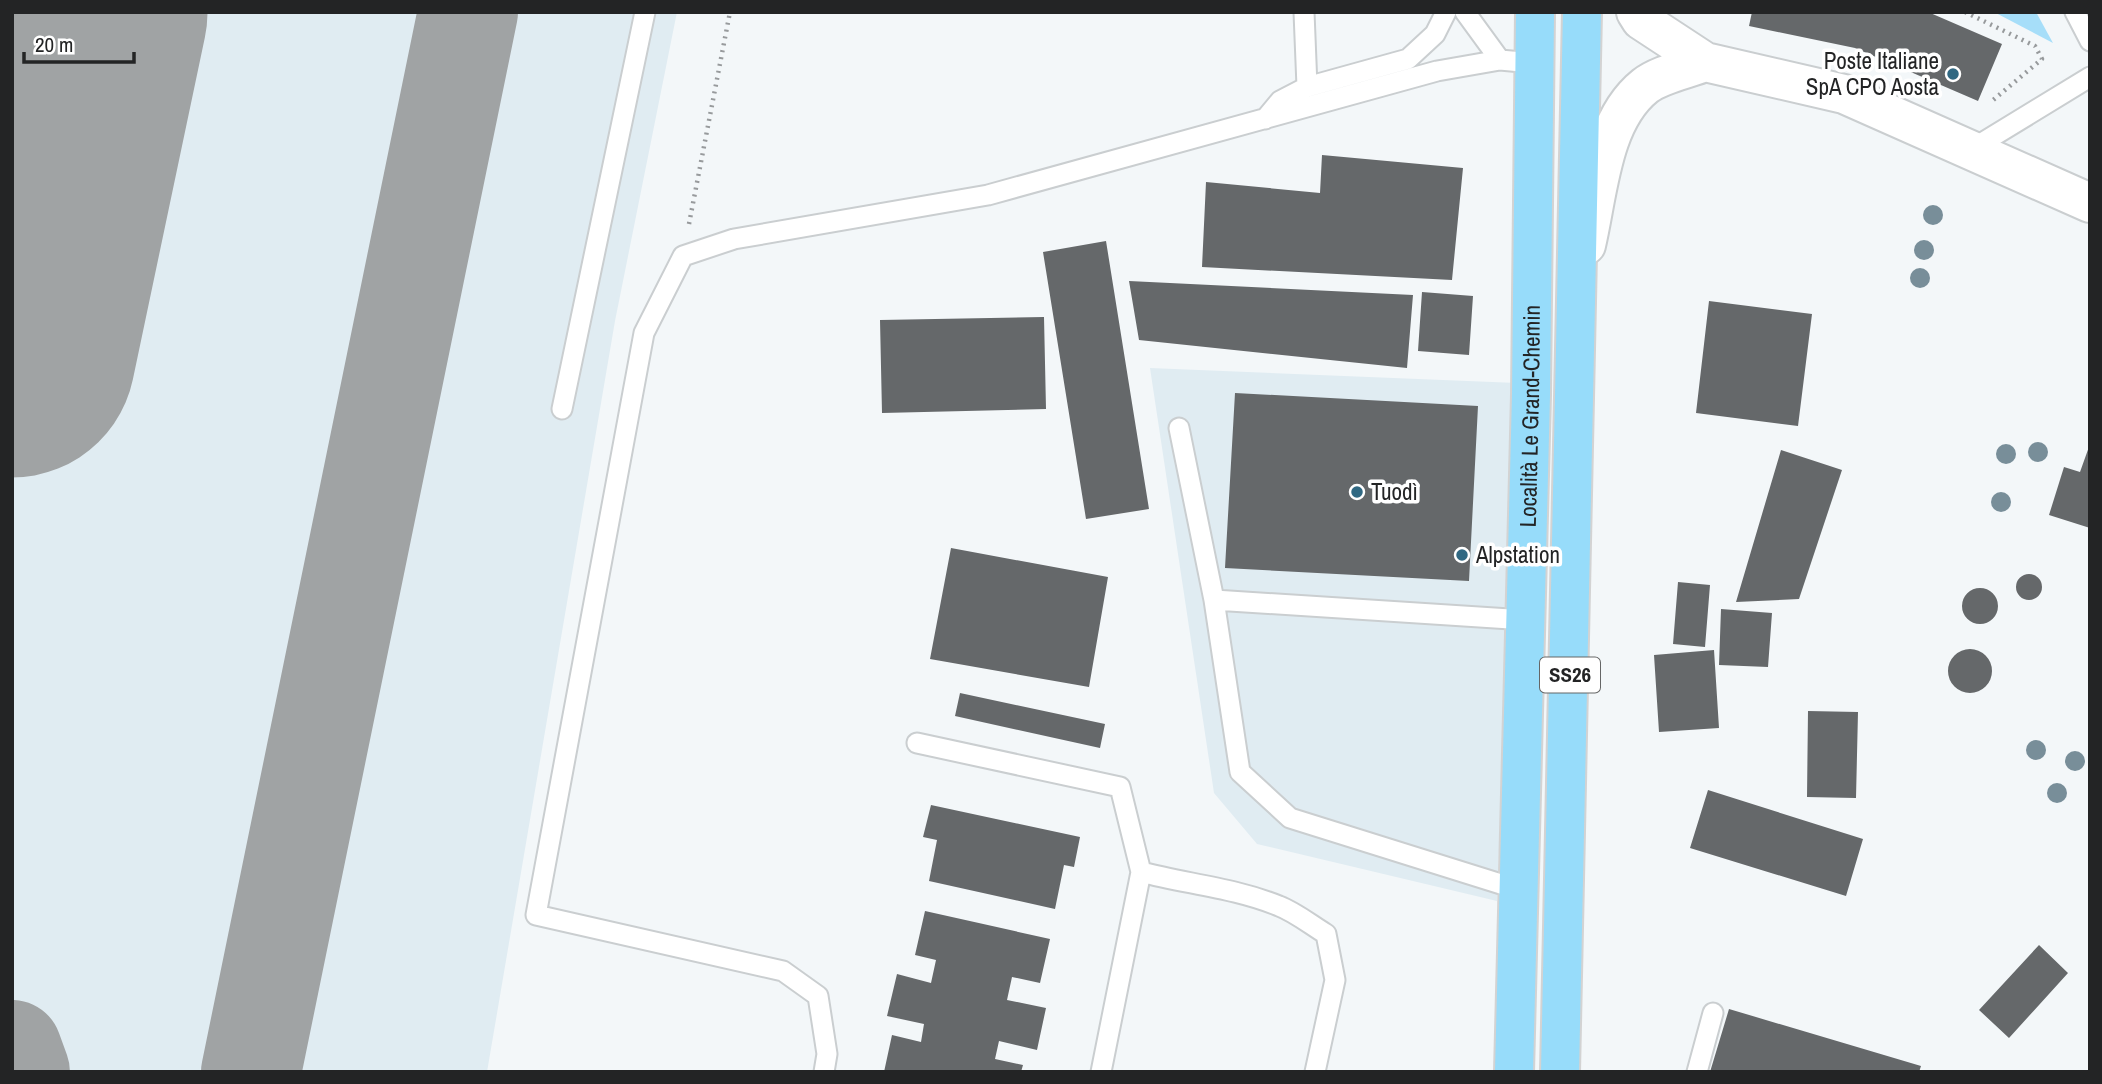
<svg xmlns="http://www.w3.org/2000/svg" width="2102" height="1084" font-family="'Archivo Narrow',sans-serif">
<style>
.built{fill:#e0ecf2}
.green{fill:#a6def9}
.lines{fill:none;stroke-linecap:round;stroke-linejoin:round}
.taxiway{stroke:#a0a3a4;stroke-width:100}
.runway{stroke:#a0a3a4;stroke-width:247}
.building{fill:#65686a}
.service-casing{stroke:#caced0;stroke-width:23}
.minor-casing{stroke:#caced0;stroke-width:42}
.primary-casing{stroke:#d3d3d3;stroke-width:42}
.path{stroke:#979a9c;stroke-width:4.5;stroke-dasharray:2 5;stroke-linecap:butt}
.service{stroke:#fff;stroke-width:19}
.minor{stroke:#fff;stroke-width:38}
.primary{stroke:#97dcfa;stroke-width:38}
.tree{fill:#788e99}
.poi-dot{fill:#306882;stroke:#fff;stroke-width:2.5}
.labels{text-anchor:middle;stroke-width:7;stroke-linejoin:round;paint-order:stroke}
.shield{fill:#fff;stroke:#656666;stroke-width:2}
.shield-label{font-size:21px;font-weight:bold;fill:#232425}
.poi-label{font-size:23px;fill:#232425;stroke:#fff;text-anchor:start}
.street-label{font-size:23px;fill:#232425;stroke:#fff}
</style>
<rect width="100%" height="100%" fill="#f3f7f9"/>
<path class="built" d="M 12,12 L 677,12 L 615,321 L 487,1072 L 12,1072 Z
M 1150,368 L 1517,383 L 1497,901 L 1257,844 L 1214,793 Z"/>
<path class="green" d="M 1995,12 L 2036,12 L 2053,43 L 1994,12 Z"/>
<g class="lines">
<path class="taxiway" d="M 12,1050 L 20,1072
M 251,1072 L 468,12"/>
<path class="runway" d="M 12,354 L 84,12"/>
</g>
<path class="building" d="M 1752,12 L 1928,12 L 2002,44 L 1978,101 L 1855,48 L 1749,26 Z
M 1322,155 L 1463,168 L 1452,280 L 1202,267 L 1206,182 L 1320,193 Z
M 1106,241 L 1149,509 L 1086,519 L 1043,252 Z
M 1129,281 L 1413,295 L 1407,368 L 1139,340 Z
M 1422,292 L 1473,296 L 1469,355 L 1418,351 Z
M 1709,301 L 1812,314 L 1798,426 L 1696,413 Z
M 1044,317 L 1046,409 L 882,413 L 880,320 Z
M 1235,393 L 1478,406 L 1469,581 L 1225,568 Z
M 2090,444 L 2090,528 L 2049,515 L 2064,467 L 2080,472 Z
M 1781,450 L 1842,470 L 1799,599 L 1736,602 Z
M 951,548 L 1108,577 L 1089,687 L 930,659 Z
M2016 587a13 13 0 1 1 26 0a13 13 0 1 1-26 0Z
M 1678,582 L 1710,585 L 1705,647 L 1673,644 Z
M1962 606a18 18 0 1 1 36 0a18 18 0 1 1-36 0Z
M 1721,609 L 1772,613 L 1768,667 L 1719,665 Z
M1948 671a22 22 0 1 1 44 0a22 22 0 1 1-44 0Z
M 1714,650 L 1719,728 L 1659,732 L 1654,655 Z
M 960,693 L 1105,724 L 1100,748 L 955,716 Z
M 1808,711 L 1858,712 L 1856,798 L 1807,797 Z
M 1708,790 L 1863,839 L 1846,896 L 1690,848 Z
M 931,805 L 1080,837 L 1074,867 L 1064,865 L 1055,909 L 929,881 L 937,840 L 923,837 Z
M 925,911 L 1050,939 L 1040,983 L 1012,977 L 1007,1000 L 1046,1008 L 1037,1050 L 999,1041 L 995,1059 L 1023,1065 L 1021,1072 L 884,1072 L 892,1035 L 921,1042 L 924,1024 L 887,1016 L 897,974 L 931,983 L 936,960 L 915,955 Z
M 2039,945 L 2068,973 L 2009,1038 L 1979,1010 Z
M 1729,1009 L 1921,1066 L 1919,1072 L 1710,1072 Z"/>
<g class="lines">
<defs>
<path id="service" d="M 1304,12 L 1307,87
M 1465,12 L 1500,60
M 2075,12 L 2090,41
M 1265,119 L 1280,101 L 1307,87 L 1408,59 L 1435,34 L 1446,12
M 1972,149 L 2090,77
M 562,409 L 645,12
M 1179,428 L 1214,600 L 1526,620
M 1214,600 L 1240,772 L 1290,818 L 1520,890
M 917,743 L 1120,787 L 1141,872 C 1187,884 1235,888 1279,906 C 1295,912 1311,925 1326,934 L 1335,980 L 1315,1072
M 824,1072 L 827,1054 L 818,996 L 783,971 L 536,915 L 644,333 L 683,256 L 734,239 L 988,195 L 1437,71 L 1500,60 L 1533,63
M 1101,1072 L 1141,872
M 1697,1072 L 1713,1013"/>
<path id="minor" d="M 1636,12 L 1641,20 L 1705,62 L 1844,94 L 2090,203
M 1586,245 C 1598,195 1601,121 1645,86 C 1660,74 1688,69 1705,62"/>
<g id="primary">
<path id="s1" d="M 1514,1072 L 1531,395 L 1535,12"/>
<path d="M 1560,1072 L 1582,12"/>
</g>
</defs>
<use href="#service" class="service-casing"/>
<use href="#minor" class="minor-casing"/>
<use href="#primary" class="primary-casing"/>
<path class="path" d="M 1965,12 L 2035,46 L 2042,59 L 1992,101
M 689,224 L 730,12"/>
<use href="#service" class="service"/>
<use href="#minor" class="minor"/>
<use href="#primary" class="primary"/>
</g>
<g class="tree">
<circle cx="1933" cy="215" r="10"/>
<circle cx="1924" cy="250" r="10"/>
<circle cx="1920" cy="278" r="10"/>
<circle cx="2038" cy="452" r="10"/>
<circle cx="2006" cy="454" r="10"/>
<circle cx="2001" cy="502" r="10"/>
<circle cx="2036" cy="750" r="10"/>
<circle cx="2075" cy="761" r="10"/>
<circle cx="2057" cy="793" r="10"/>
</g>
<g class="poi-dot">
<circle cx="1953" cy="74" r="7"/>
<circle cx="1357" cy="492" r="7"/>
<circle cx="1462" cy="555" r="7"/>
</g>
<g class="labels">
<rect class="shield" x="1540" y="657.5" width="60" height="35" rx="5"/>
<g class="shield-label">
<text x="1570" y="682">SS26</text>
</g>
<g class="poi-label">
<text x="1939" y="69" text-anchor="end">Poste Italiane<tspan x="1939" dy="26">SpA CPO Aosta</tspan></text>
<text x="1371" y="500">Tuodì</text>
<text x="1476" y="563">Alpstation</text>
</g>
<g class="street-label">
<text dy="8" stroke="none"><textPath href="#s1" startOffset="656">Località Le Grand-Chemin</textPath></text>
</g>
</g>
<rect width="2102" height="1084" fill="none" stroke="#232425" stroke-width="28"/>
<path d="M24 52v10h110v-10" fill="none" stroke="#232425" stroke-width="3.5"/>
<text x="35" y="52" font-size="21" fill="#232425" stroke="#ffffff" stroke-width="5" paint-order="stroke">20 m</text>
</svg>
